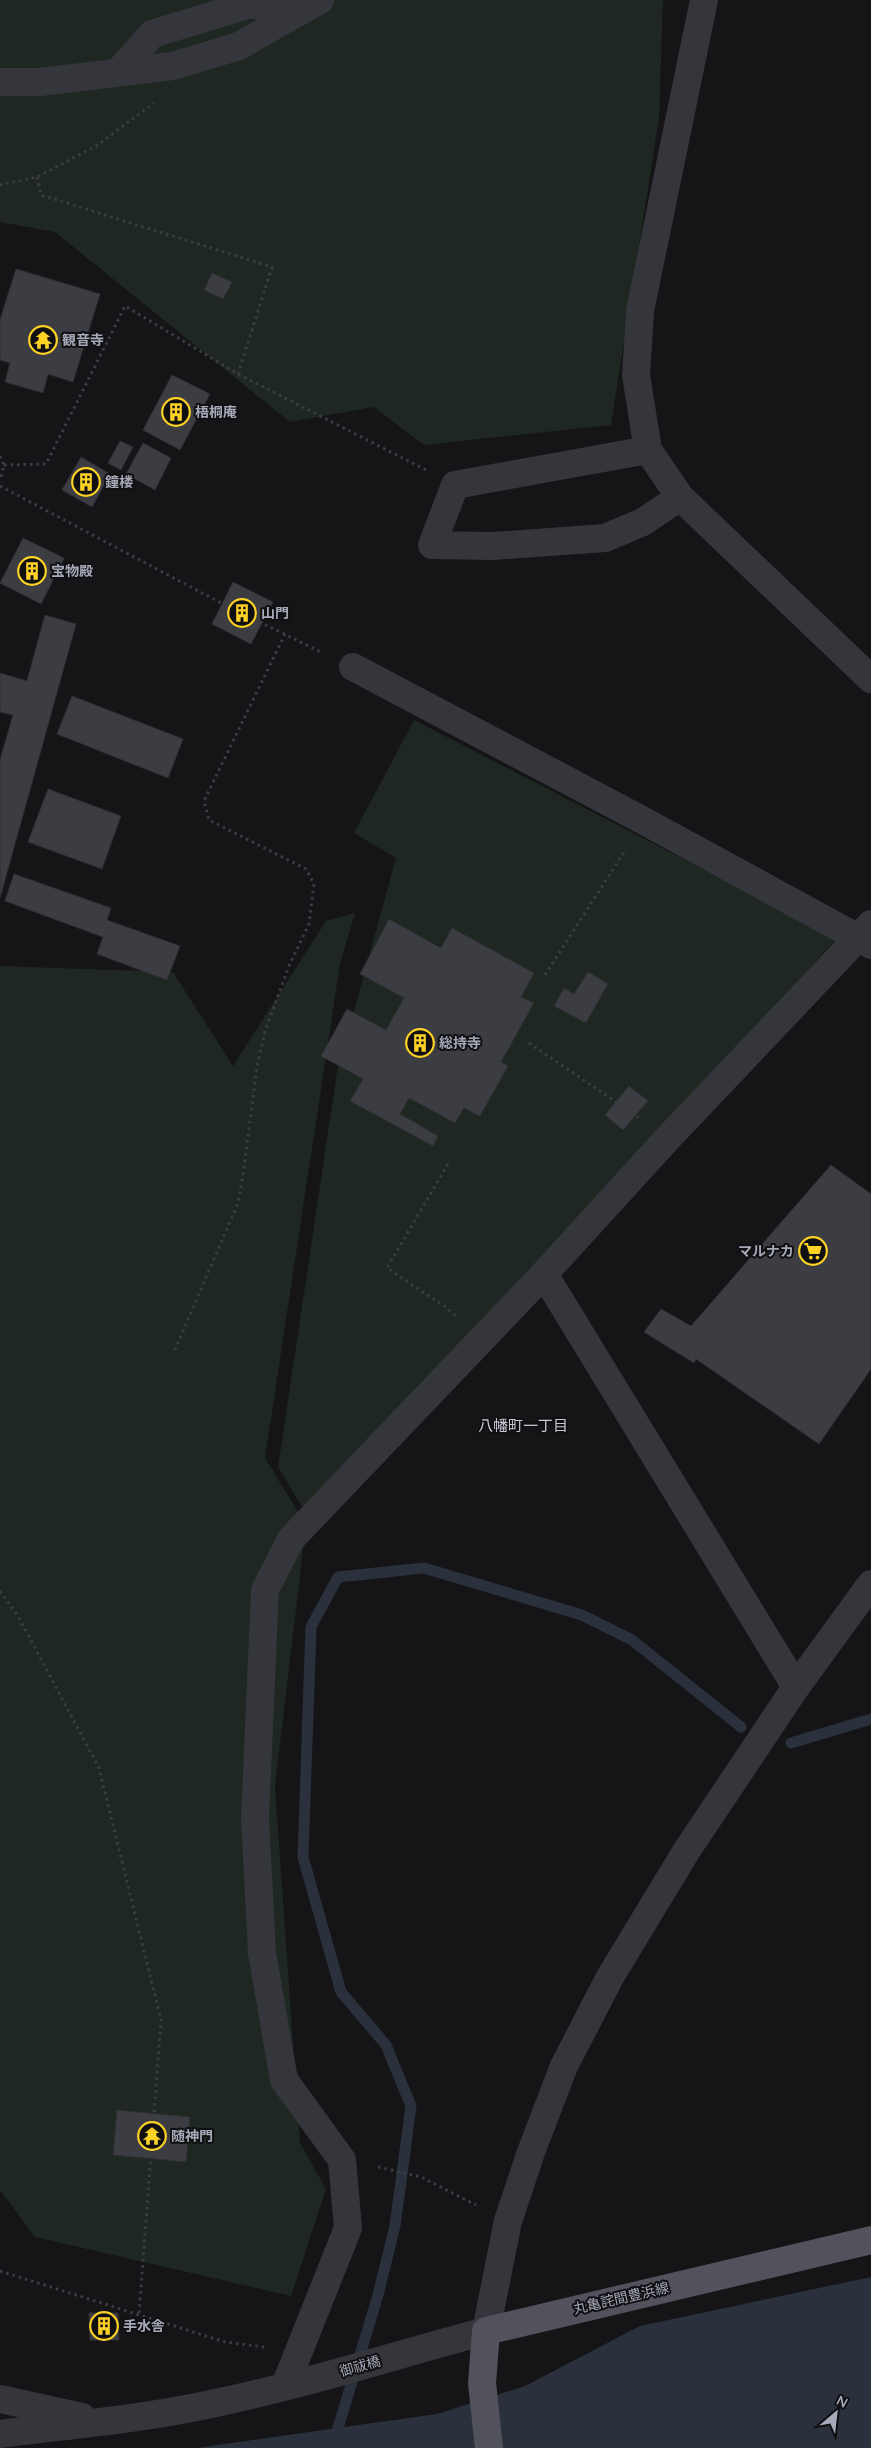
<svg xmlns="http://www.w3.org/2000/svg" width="871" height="2448" font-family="Quicksand,'Noto Sans JP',sans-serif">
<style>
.green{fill:#1e2721}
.water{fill:#2a313c}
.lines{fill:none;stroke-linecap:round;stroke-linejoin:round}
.stream{stroke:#2a313c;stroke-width:11}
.building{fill:#3c3d42;stroke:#2f2f33}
.path{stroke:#3b3d43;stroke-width:3;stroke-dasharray:2.5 4;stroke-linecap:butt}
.minor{stroke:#35363c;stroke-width:28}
.tertiary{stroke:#35363c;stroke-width:28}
.primary{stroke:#51525b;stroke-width:28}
.labels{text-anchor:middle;stroke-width:4;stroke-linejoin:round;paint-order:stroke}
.poi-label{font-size:14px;font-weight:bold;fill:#a6a9b8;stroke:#101012;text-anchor:start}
.street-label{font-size:14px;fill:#a6a9b8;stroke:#101012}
.neighbourhood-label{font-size:15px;fill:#c7c9d4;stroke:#101012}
</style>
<rect width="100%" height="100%" fill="#151517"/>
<path class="green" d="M 0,0 L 663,0 L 659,118 L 611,425 L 424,445 L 374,407 L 290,422 L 55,232 L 0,222 Z
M 414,720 L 837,938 L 307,1515 L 278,1467 L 337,1072 L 396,858 L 354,833 Z
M 355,913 L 340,964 L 265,1458 L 306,1525 L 275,1786 L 300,2143 L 326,2189 L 291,2296 L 35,2237 L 0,2190 L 0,966 L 173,972 L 233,1066 L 326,921 Z"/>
<path class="water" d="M 871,2277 L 871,2448 L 196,2448 L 437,2414 L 525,2386 L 640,2326 Z"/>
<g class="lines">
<path class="stream" d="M 791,1743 L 871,1719
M 332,2448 L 378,2295 L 395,2226 L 411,2106 L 386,2045 L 341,1992 L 303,1857 L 311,1627 L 338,1577 L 424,1568 L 582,1615 L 632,1640 L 741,1727"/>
</g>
<path class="building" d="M 16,269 L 100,294 L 73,382 L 48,374 L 43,393 L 5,382 L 10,363 L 0,360 L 0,320 Z
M 212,273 L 232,282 L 223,299 L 204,290 Z
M 172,375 L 210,394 L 180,450 L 143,430 Z
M 120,441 L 133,447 L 121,470 L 108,463 Z
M 143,443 L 171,458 L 155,490 L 126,474 Z
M 81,457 L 110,474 L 92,507 L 62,490 Z
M 23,538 L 64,558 L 41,604 L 0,583 Z
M 233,582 L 273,602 L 251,644 L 212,624 Z
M 45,615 L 76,624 L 0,898 L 0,760 L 13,715 L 0,712 L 0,673 L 27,681 Z
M 72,696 L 183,739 L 168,778 L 57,734 Z
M 48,789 L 121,816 L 102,869 L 28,842 Z
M 14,874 L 111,908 L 107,920 L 180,946 L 167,980 L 97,954 L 103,937 L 5,901 Z
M 389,919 L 441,948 L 452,928 L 534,973 L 521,997 L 534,1003 L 501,1062 L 508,1066 L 480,1116 L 464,1108 L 455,1123 L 409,1098 L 400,1114 L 438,1136 L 433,1146 L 350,1101 L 363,1079 L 321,1056 L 347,1009 L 386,1030 L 404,998 L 360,974 Z
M 588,972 L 608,984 L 586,1023 L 554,1006 L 564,988 L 574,994 Z
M 629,1086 L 648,1101 L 623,1130 L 605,1115 Z
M 831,1165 L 871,1194 L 871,1369 L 819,1444 L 696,1359 L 694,1363 L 644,1332 L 661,1309 L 691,1326 Z
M 117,2110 L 190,2117 L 186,2162 L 113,2155 Z
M 89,2313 L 118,2313 L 119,2340 L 90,2340 Z"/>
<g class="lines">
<path class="path" d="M 37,177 L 41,195 L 272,267 L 238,374
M 0,185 L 37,177 L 96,146 L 154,103
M 0,456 L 4,465 L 0,481
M 4,465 L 46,464 L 125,306 L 238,374 L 426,470
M 0,486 L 223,604 L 323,653
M 545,975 L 626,849
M 529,1043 L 641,1119
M 448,1164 L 387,1268 L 447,1308 L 457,1317
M 175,1350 L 238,1203 L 243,1175 L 257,1067 L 265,1031 L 289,966 L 309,924 L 314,884 L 306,869 L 209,820 L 204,801 L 285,634
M 0,1591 L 18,1616 L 99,1768 L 161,2020 L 139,2315
M 378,2167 L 421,2177 L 476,2205
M 0,2271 L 225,2342 L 264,2347"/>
<path class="minor" d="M 118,72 L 152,34 L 250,4 L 296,13
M 0,82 L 40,82 L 173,66 L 239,46 L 320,0
M 680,497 L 643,522 L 605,538 L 493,546 L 432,545 L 455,485 L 648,450 L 680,497 L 871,679
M 353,667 L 644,821 L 871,945
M 544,1274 L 796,1687
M 285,2386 L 348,2228 L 342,2160 L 284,2080 L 262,1953 L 255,1818 L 265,1590 L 291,1539 L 544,1274 L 668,1138 L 871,924"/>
<path class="tertiary" d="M 648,450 L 636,375 L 640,311 L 704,0
M 0,2399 L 82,2417
M 0,2434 C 70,2425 142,2419 211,2404 C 304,2385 395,2355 486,2331 L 508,2221 L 531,2152 L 564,2066 L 610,1977 L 687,1850 L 796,1687 L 871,1584"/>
<path class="primary" d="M 489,2448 L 482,2383 L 486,2331 L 871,2240"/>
</g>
<defs>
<symbol id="temple-ring" viewBox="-11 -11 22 22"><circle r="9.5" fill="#101012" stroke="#fed225" stroke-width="1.5"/><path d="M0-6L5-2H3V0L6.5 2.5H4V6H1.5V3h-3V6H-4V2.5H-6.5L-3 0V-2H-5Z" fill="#fed225"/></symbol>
<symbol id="building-ring" viewBox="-11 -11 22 22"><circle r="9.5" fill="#101012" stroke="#fed225" stroke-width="1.5"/><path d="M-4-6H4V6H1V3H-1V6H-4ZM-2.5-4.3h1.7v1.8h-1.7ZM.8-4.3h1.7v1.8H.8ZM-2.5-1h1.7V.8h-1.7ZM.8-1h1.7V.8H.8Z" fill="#fed225"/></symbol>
<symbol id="supermarket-ring" viewBox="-11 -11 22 22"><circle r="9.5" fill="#101012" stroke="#fed225" stroke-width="1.5"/><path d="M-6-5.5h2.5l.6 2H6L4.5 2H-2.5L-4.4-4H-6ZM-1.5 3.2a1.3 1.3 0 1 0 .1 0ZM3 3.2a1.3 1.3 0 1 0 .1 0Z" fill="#fed225"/></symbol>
</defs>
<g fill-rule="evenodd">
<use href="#temple-ring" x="27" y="324" width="32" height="32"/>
<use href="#building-ring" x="160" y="396" width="32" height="32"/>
<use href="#building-ring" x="70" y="466" width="32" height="32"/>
<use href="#building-ring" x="16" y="555" width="32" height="32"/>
<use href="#building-ring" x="226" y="597" width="32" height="32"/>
<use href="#building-ring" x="404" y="1027" width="32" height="32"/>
<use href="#supermarket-ring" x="797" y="1235" width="32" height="32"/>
<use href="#temple-ring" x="136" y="2120" width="32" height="32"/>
<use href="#building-ring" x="88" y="2310" width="32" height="32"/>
</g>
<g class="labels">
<g class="poi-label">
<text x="62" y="345">観音寺</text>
<text x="195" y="417">梧桐庵</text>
<text x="105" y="487">鐘楼</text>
<text x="51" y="576">宝物殿</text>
<text x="261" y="618">山門</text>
<text x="439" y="1048">総持寺</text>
<text x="794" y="1256" text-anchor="end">マルナカ</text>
<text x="171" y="2141">随神門</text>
<text x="123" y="2331">手水舎</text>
</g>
<g class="street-label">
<text transform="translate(621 2298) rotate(-13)" y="5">丸亀詫間豊浜線</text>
<text transform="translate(360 2366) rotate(-16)" y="5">御祓橋</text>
</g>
<g class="neighbourhood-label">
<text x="523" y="1431">八幡町一丁目</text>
</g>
</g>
<g transform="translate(836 2413) rotate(28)" stroke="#101012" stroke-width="4" paint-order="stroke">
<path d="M0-4L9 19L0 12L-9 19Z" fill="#a6a9b8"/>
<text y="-8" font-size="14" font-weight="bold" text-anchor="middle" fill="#a6a9b8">N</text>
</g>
</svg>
